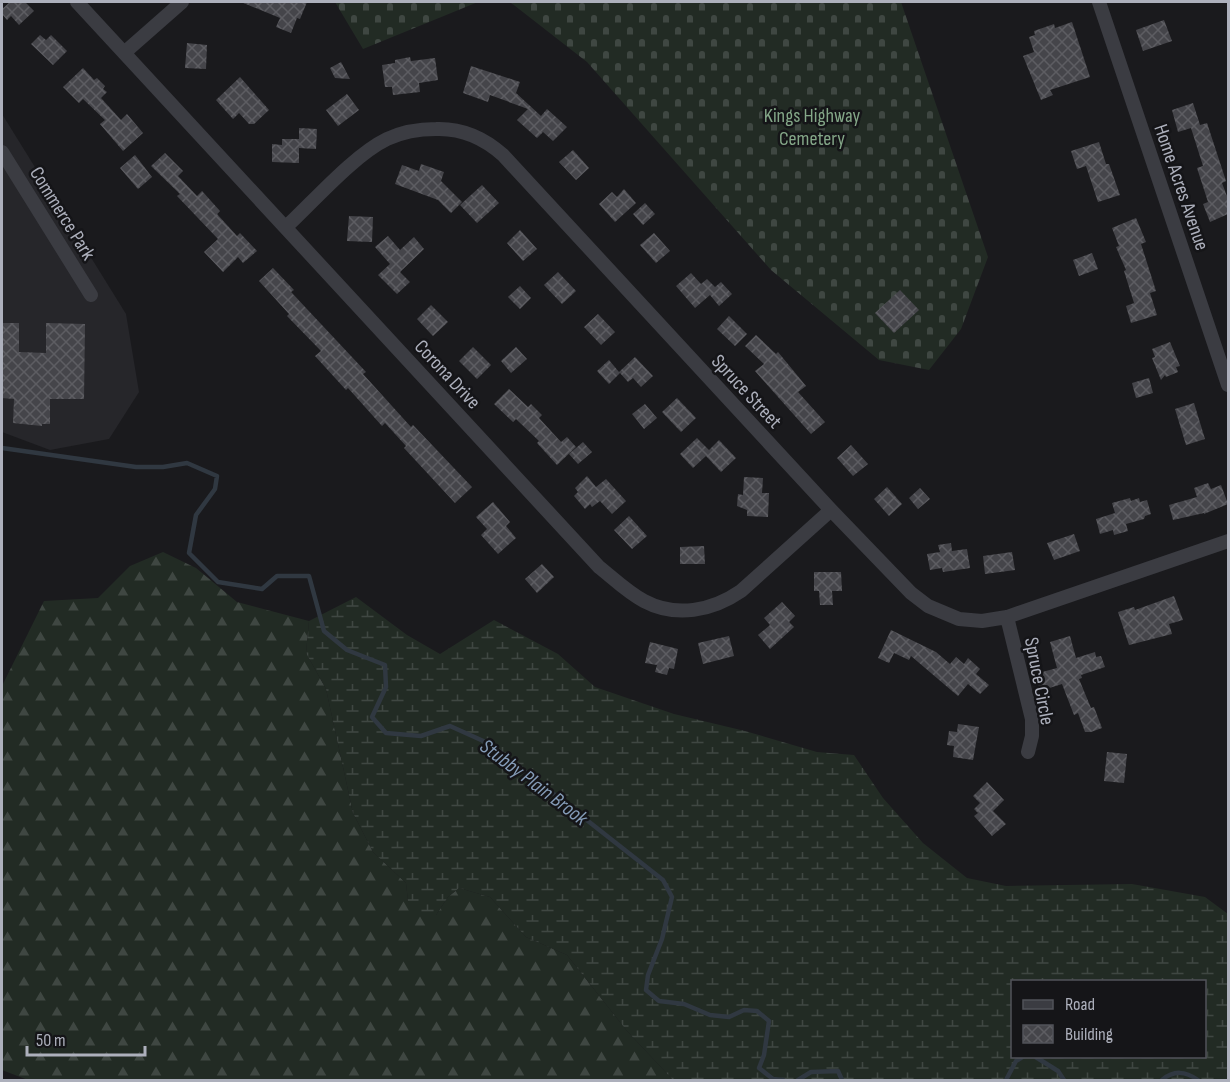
<svg xmlns="http://www.w3.org/2000/svg" width="1230" height="1082" font-family="'Sofia Sans Condensed',sans-serif">
<style>
.built{fill:#26262a}
.forest{fill:url(#forest-firs)}
.wetland{fill:url(#wetland-marsh);fill-rule:evenodd}
.cemetery{fill:url(#cemetery-stones)}
.lines{fill:none;stroke-linecap:round;stroke-linejoin:round}
.stream{stroke:#303841;stroke-width:4.5}
.building{fill:url(#building-cross-hatch)}
.street{stroke:#3b3c42;stroke-width:14}
.labels{text-anchor:middle;stroke-width:5;stroke-linejoin:round;paint-order:stroke}
.park-label{font-size:20px;fill:#84a788;stroke:#151518}
.street-label{font-size:20px;fill:#adb0bc;stroke:#151518}
.water-label{font-size:21px;font-style:italic;fill:#849bb7;stroke:#151518}
</style>
<defs>
<pattern id="forest-firs" width="22" height="20" patternUnits="userSpaceOnUse" patternTransform="scale(1.5)"><rect width="22" height="20" fill="#222b24"/><path d="M5 1l3.5 6h-7zM16 11l3.5 6h-7z" fill="#3f4742"/></pattern>
<pattern id="wetland-marsh" width="20" height="14" patternUnits="userSpaceOnUse" patternTransform="scale(1.5)"><rect width="20" height="14" fill="#222b24"/><path d="M1 5h8M5 5V1M11 12h8M15 12V8" fill="none" stroke="#3f4742"/></pattern>
<pattern id="cemetery-stones" width="16" height="16" patternUnits="userSpaceOnUse" patternTransform="scale(1.5)"><rect width="16" height="16" fill="#222b24"/><path d="M2 7V4a2 2 0 0 1 4 0v3zM10 15v-3a2 2 0 0 1 4 0v3z" fill="#3f4742"/></pattern>
<pattern id="building-cross-hatch" width="8" height="8" patternUnits="userSpaceOnUse" patternTransform="scale(1.5)"><rect width="8" height="8" fill="#45454a"/><path d="M0 0l8 8M0 8l8-8" fill="none" stroke="#5d5d62"/></pattern>
</defs>
<rect width="100%" height="100%" fill="#1a1a1d"/>
<path class="built" d="M 2,114 L 126,314 L 139,392 L 109,439 L 50,450 L 2,432 Z"/>
<path class="forest" d="M 163,552 L 196,568 L 237,602 L 309,621 L 306,653 L 326,689 L 353,813 L 373,852 L 406,883 L 408,901 L 436,915 L 448,897 L 459,888 L 490,897 L 526,937 L 567,955 L 627,1031 L 673,1080 L 28,1080 L 2,1070 L 2,686 L 44,601 L 98,598 L 130,566 Z"/>
<path class="wetland" d="M 356,597 L 407,635 L 440,654 L 494,620 L 558,654 L 595,687 L 674,714 L 745,731 L 817,752 L 854,755 L 883,798 L 923,843 L 967,878 L 1006,886 L 1132,884 L 1205,897 L 1228,914 L 1228,1080 L 673,1080 L 627,1031 L 567,955 L 526,937 L 490,897 L 459,888 L 448,897 L 436,915 L 417,916 L 408,901 L 406,883 L 373,852 L 353,813 L 326,689 L 306,653 L 309,621 ZM 1012,982 L 1204,982 L 1204,1056 L 1012,1056 Z"/>
<path class="cemetery" d="M 335,2 L 478,2 L 363,49 Z
M 510,2 L 901,2 L 988,257 L 961,329 L 929,370 L 879,360 L 771,270 L 587,62 Z"/>
<g class="lines">
<path class="stream" d="M 2,448 L 136,467 L 163,467 L 187,463 L 217,476 L 215,489 L 196,515 L 189,553 L 218,582 L 262,589 L 277,576 L 309,576 L 324,631 L 347,650 L 385,665 L 386,687 L 372,717 L 386,733 L 421,736 L 450,726 L 490,744 L 663,880 L 672,897 L 662,939 L 648,975 L 646,990 L 659,1001 L 684,1004 L 710,1015 L 729,1017 L 744,1010 L 757,1011 L 769,1021 L 764,1055 L 759,1068 L 773,1079 L 783,1080
M 1034,1056 L 1058,1071 L 1064,1080
M 798,1080 L 811,1072 L 838,1071 L 842,1080
M 1006,1080 L 1016,1061 L 1024,1056
M 1162,1080 C 1174,1070 1185,1071 1198,1080"/>
</g>
<path class="building" d="M 10,2 L 25,2 L 34,11 L 19,25 L 11,16 L 7,20 L 2,14 L 2,9 Z
M 241,2 L 307,2 L 300,19 L 297,18 L 291,33 L 276,27 L 280,18 Z
M 1164,20 L 1172,41 L 1143,51 L 1136,30 Z
M 1072,22 L 1090,77 L 1050,90 L 1053,95 L 1041,100 L 1023,56 L 1034,52 L 1029,37 L 1035,35 L 1034,31 L 1054,24 L 1055,28 Z
M 40,35 L 46,40 L 51,35 L 67,51 L 53,65 L 31,44 Z
M 187,43 L 207,45 L 206,69 L 185,68 Z
M 410,57 L 411,61 L 435,58 L 438,80 L 419,83 L 420,92 L 393,95 L 392,87 L 385,87 L 382,65 L 395,63 L 395,60 Z
M 341,62 L 350,79 L 335,78 L 330,68 Z
M 471,66 L 520,82 L 516,93 L 541,116 L 547,109 L 567,127 L 553,141 L 543,132 L 537,138 L 517,120 L 528,109 L 490,95 L 488,102 L 463,93 Z
M 83,68 L 94,80 L 97,78 L 105,86 L 103,89 L 107,92 L 101,98 L 121,120 L 127,114 L 143,133 L 123,151 L 100,124 L 105,120 L 83,99 L 79,103 L 63,87 Z
M 240,77 L 269,110 L 254,124 L 249,124 L 239,113 L 233,119 L 216,100 Z
M 347,94 L 359,110 L 338,126 L 326,110 Z
M 1193,103 L 1200,125 L 1207,123 L 1226,181 L 1222,183 L 1228,199 L 1228,214 L 1210,222 L 1203,204 L 1208,202 L 1197,168 L 1203,166 L 1191,128 L 1178,132 L 1172,110 Z
M 299,128 L 317,129 L 316,149 L 299,148 L 299,163 L 272,162 L 272,144 L 282,145 L 282,139 L 299,139 Z
M 1099,142 L 1106,164 L 1109,164 L 1120,195 L 1098,202 L 1086,166 L 1077,169 L 1071,151 Z
M 573,150 L 589,168 L 576,180 L 559,162 Z
M 165,153 L 183,171 L 178,176 L 197,196 L 202,191 L 220,211 L 217,214 L 237,236 L 240,233 L 257,251 L 243,263 L 238,257 L 223,272 L 204,252 L 218,239 L 177,196 L 180,194 L 151,166 Z
M 135,155 L 152,177 L 138,189 L 120,168 Z
M 421,164 L 444,172 L 441,181 L 462,202 L 451,213 L 438,200 L 395,184 L 402,165 L 419,171 Z
M 482,185 L 499,203 L 477,223 L 460,205 Z
M 624,189 L 636,203 L 615,222 L 599,204 L 612,192 L 617,197 Z
M 645,203 L 655,214 L 643,225 L 633,214 Z
M 349,216 L 373,217 L 372,242 L 347,241 Z
M 1136,218 L 1146,242 L 1141,244 L 1156,291 L 1150,293 L 1157,315 L 1131,323 L 1126,306 L 1134,303 L 1124,271 L 1126,270 L 1116,247 L 1119,246 L 1112,228 Z
M 520,230 L 537,249 L 523,261 L 507,243 Z
M 654,233 L 670,251 L 656,263 L 640,245 Z
M 388,236 L 400,250 L 414,237 L 424,249 L 400,272 L 410,282 L 397,294 L 378,275 L 390,264 L 375,247 Z
M 1092,253 L 1098,269 L 1079,276 L 1073,260 Z
M 273,268 L 294,290 L 291,292 L 366,372 L 363,374 L 411,427 L 413,425 L 472,487 L 455,503 L 404,448 L 406,446 L 385,423 L 382,426 L 348,388 L 346,390 L 315,356 L 321,351 L 287,316 L 289,314 L 259,281 Z
M 558,272 L 576,291 L 562,304 L 544,285 Z
M 691,273 L 701,284 L 707,279 L 715,287 L 721,282 L 732,294 L 719,306 L 710,295 L 695,308 L 676,286 Z
M 520,286 L 531,298 L 520,309 L 508,297 Z
M 900,290 L 919,310 L 894,333 L 875,313 Z
M 431,305 L 448,322 L 433,336 L 417,319 Z
M 598,314 L 615,332 L 601,345 L 584,327 Z
M 729,316 L 747,334 L 735,346 L 717,329 Z
M 2,323 L 19,323 L 19,352 L 46,353 L 46,323 L 85,324 L 84,399 L 50,399 L 50,424 L 42,424 L 42,426 L 13,423 L 14,399 L 2,398 Z
M 756,335 L 776,354 L 778,352 L 806,386 L 798,392 L 825,422 L 811,434 L 755,371 L 764,364 L 745,346 Z
M 1170,342 L 1180,366 L 1176,367 L 1178,372 L 1166,377 L 1165,375 L 1161,380 L 1152,358 L 1155,357 L 1152,349 Z
M 473,347 L 491,365 L 477,379 L 459,361 Z
M 516,347 L 527,359 L 511,373 L 501,361 Z
M 635,357 L 653,376 L 641,387 L 633,378 L 628,382 L 620,373 L 609,384 L 597,371 L 609,360 L 619,372 Z
M 1149,378 L 1153,393 L 1136,398 L 1132,383 Z
M 509,389 L 528,407 L 531,404 L 542,415 L 539,418 L 561,442 L 567,437 L 576,447 L 557,465 L 537,443 L 539,441 L 516,419 L 513,422 L 494,404 Z
M 677,398 L 696,418 L 681,432 L 662,412 Z
M 1194,403 L 1205,439 L 1186,445 L 1175,409 Z
M 645,404 L 657,418 L 644,429 L 632,414 Z
M 697,438 L 709,450 L 719,440 L 736,458 L 721,472 L 706,456 L 693,468 L 680,454 Z
M 583,442 L 592,452 L 578,464 L 569,454 Z
M 851,445 L 868,464 L 853,476 L 837,458 Z
M 587,476 L 596,487 L 606,479 L 626,501 L 612,514 L 600,501 L 592,507 L 590,504 L 585,509 L 574,496 L 578,492 L 575,488 Z
M 744,477 L 763,478 L 762,493 L 769,493 L 768,517 L 747,516 L 747,510 L 737,506 L 738,494 L 743,495 Z
M 1208,483 L 1211,489 L 1221,485 L 1228,504 L 1204,514 L 1204,513 L 1173,520 L 1169,505 L 1197,497 L 1194,488 Z
M 887,487 L 902,504 L 889,516 L 874,499 Z
M 920,488 L 930,499 L 918,509 L 909,498 Z
M 1130,498 L 1131,501 L 1139,498 L 1140,502 L 1147,500 L 1151,514 L 1145,516 L 1144,519 L 1126,524 L 1128,531 L 1114,535 L 1113,530 L 1100,534 L 1096,519 L 1115,513 L 1112,503 Z
M 493,502 L 510,522 L 506,526 L 516,538 L 498,554 L 481,535 L 487,529 L 476,517 Z
M 629,516 L 647,536 L 632,549 L 614,530 Z
M 1074,534 L 1080,551 L 1054,560 L 1047,543 Z
M 951,543 L 952,551 L 967,549 L 970,568 L 943,572 L 942,568 L 930,570 L 927,554 L 940,552 L 938,545 Z
M 704,546 L 705,564 L 680,564 L 680,547 Z
M 1012,552 L 1015,570 L 985,574 L 983,556 Z
M 542,564 L 554,577 L 537,593 L 525,579 Z
M 814,572 L 841,572 L 842,591 L 832,591 L 833,605 L 820,605 L 819,591 L 814,591 Z
M 1174,596 L 1183,620 L 1169,624 L 1172,634 L 1129,645 L 1118,612 L 1134,607 L 1135,610 Z
M 782,602 L 795,616 L 789,622 L 794,627 L 770,649 L 758,635 L 770,625 L 764,618 Z
M 891,630 L 936,652 L 950,664 L 956,657 L 964,664 L 968,658 L 980,669 L 976,674 L 989,685 L 980,694 L 968,684 L 958,696 L 911,656 L 909,660 L 894,653 L 889,663 L 878,658 Z
M 729,636 L 734,656 L 703,664 L 698,643 Z
M 1070,636 L 1076,658 L 1095,652 L 1096,657 L 1101,656 L 1105,667 L 1081,675 L 1082,678 L 1079,679 L 1091,708 L 1094,707 L 1102,728 L 1091,732 L 1085,732 L 1078,713 L 1074,715 L 1062,684 L 1040,691 L 1035,674 L 1057,668 L 1050,642 Z
M 650,642 L 678,649 L 674,669 L 669,668 L 667,675 L 655,672 L 657,665 L 645,663 Z
M 958,724 L 979,727 L 973,760 L 953,757 L 954,746 L 947,745 L 949,731 L 957,732 Z
M 1107,752 L 1127,754 L 1124,783 L 1104,781 Z
M 987,782 L 1004,800 L 993,811 L 1006,824 L 992,836 L 974,816 L 978,813 L 974,809 L 980,803 L 973,796 Z"/>
<g class="lines">
<path class="street" d="M 77,2 L 599,567 C 613,578 627,592 644,601 C 676,618 712,611 741,591 L 831,510
M 1099,2 L 1228,385
M 124,53 L 182,2
M 2,152 L 91,295
M 286,227 C 314,201 354,155 387,139 C 402,132 420,129 436,129 C 463,128 484,138 503,155 L 831,510 L 911,593 L 928,606 L 959,619 L 982,621 L 1007,617 L 1228,541
M 1007,617 L 1032,719 L 1032,736 L 1028,752"/>
</g>
<g class="labels">
<g class="park-label">
<text x="812" y="122">Kings Highway<tspan x="812" dy="23">Cemetery</tspan></text>
</g>
<g class="street-label">
<text transform="translate(1182 187) rotate(71)" y="7">Home Acres Avenue</text>
<text transform="translate(63 213) rotate(58)" y="7">Commerce Park</text>
<text transform="translate(448 374) rotate(47)" y="7">Corona Drive</text>
<text transform="translate(747 391) rotate(47)" y="7">Spruce Street</text>
<text transform="translate(1040 681) rotate(79)" y="7">Spruce Circle</text>
</g>
<g class="water-label">
<text transform="translate(534 782) rotate(37)" y="7">Stubby Plain Brook</text>
</g>
</g>
<rect width="1230" height="1082" fill="none" stroke="#adb0bc" stroke-width="6"/>
<rect x="1011" y="980" width="195" height="78" fill="#151518" stroke="#52535a" stroke-width="1.5"/>
<rect x="1023" y="1000" width="30" height="9" fill="#3b3c42" stroke="#52535a" stroke-width="1.5"/>
<text x="1065" y="1010" font-size="18" fill="#adb0bc">Road</text>
<rect x="1023" y="1025" width="30" height="18" fill="url(#building-cross-hatch)" stroke="#52535a" stroke-width="1.5"/>
<text x="1065" y="1040" font-size="18" fill="#adb0bc">Building</text>
<path d="M27 1046v9h118v-9" fill="none" stroke="#adb0bc" stroke-width="3"/>
<text x="36" y="1046" font-size="18" fill="#adb0bc" stroke="#151518" stroke-width="4.5" paint-order="stroke">50 m</text>
</svg>
